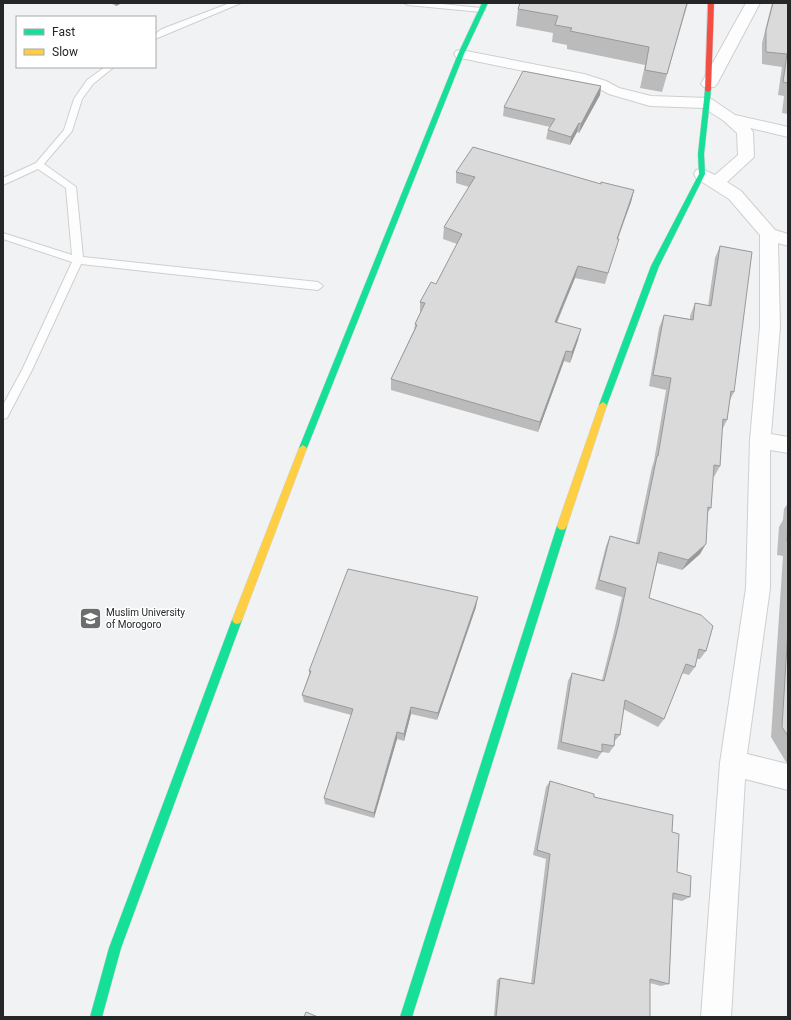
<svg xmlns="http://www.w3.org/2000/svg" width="791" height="1020" font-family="Roboto,sans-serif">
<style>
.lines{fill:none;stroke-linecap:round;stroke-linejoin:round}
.lane-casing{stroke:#cecfd0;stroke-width:2}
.street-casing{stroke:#cecfd0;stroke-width:2}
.fast-casing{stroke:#cecfd0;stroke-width:1}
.slow-casing{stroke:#cecfd0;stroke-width:1}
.jam-casing{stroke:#cecfd0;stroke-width:1}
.lane{fill:#fdfdfd;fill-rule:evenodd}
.street{fill:#fdfdfd;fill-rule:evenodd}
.fast{fill:#16e098;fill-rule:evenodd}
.slow{fill:#ffcf43;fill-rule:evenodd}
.jam{fill:#f24e42;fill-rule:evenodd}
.wall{fill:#bbbbbc}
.shaded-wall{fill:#999}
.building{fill:#dadadb;stroke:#999}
.labels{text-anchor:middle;stroke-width:3;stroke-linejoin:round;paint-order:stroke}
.poi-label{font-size:10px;fill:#252627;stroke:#fff;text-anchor:start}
</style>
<rect width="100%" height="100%" fill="#f1f2f3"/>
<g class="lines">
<defs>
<path id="lane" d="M 230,3 L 241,3 L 155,39 L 155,34 L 162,29 Z
M 404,3 L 432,3 L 481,8 L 485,10 L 481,12 L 408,5 Z
M 105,67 L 114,67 L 93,84 L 82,99 L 72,131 L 44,164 L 76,187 L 83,257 L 318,282 L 323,286 L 318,290 L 81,264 L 32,370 L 7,418 L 3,419 L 3,405 L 22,370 L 72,262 L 3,239 L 3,233 L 72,255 L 66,188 L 38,169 L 3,185 L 3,178 L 36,163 L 64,130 L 74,99 L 87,80 Z"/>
<path id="street" d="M 746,3 L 760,3 L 717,84 L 714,87 L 704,87 L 701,84 Z
M 461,50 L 584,74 L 606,81 L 619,88 L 651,96 L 708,98 L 713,100 L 735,115 L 788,127 L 788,137 L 750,128 L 753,132 L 754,157 L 727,182 L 741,191 L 775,230 L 788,234 L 788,246 L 778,243 L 780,327 L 771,434 L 788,437 L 788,453 L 770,450 L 770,588 L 747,754 L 788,764 L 788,790 L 745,779 L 731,1017 L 701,1017 L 720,763 L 746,588 L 750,440 L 760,327 L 760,235 L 729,199 L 696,178 L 694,174 L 696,170 L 702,169 L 715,175 L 738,155 L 737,133 L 724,121 L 704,108 L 650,106 L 609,94 L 596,87 L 581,83 L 456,57 L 454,54 L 456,51 Z"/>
<path id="fast" d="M 482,3 L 488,3 L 464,54 L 307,448 L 306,450 L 300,450 L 299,448 L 458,54 Z
M 708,88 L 711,90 L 704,154 L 705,174 L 659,266 L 607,405 L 606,407 L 600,407 L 599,405 L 651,266 L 699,174 L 698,154 L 705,90 Z
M 562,522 L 565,523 L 567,526 L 412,1017 L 400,1017 L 557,526 L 559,523 Z
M 237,616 L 240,617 L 242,620 L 121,948 L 102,1017 L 90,1017 L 109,948 L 232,620 L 234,617 Z"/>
<path id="slow" d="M 603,402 L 607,405 L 567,526 L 565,529 L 562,530 L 559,529 L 557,526 L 599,405 Z
M 303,445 L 307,448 L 242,620 L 240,623 L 237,624 L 234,623 L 232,620 L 299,448 Z"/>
<path id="jam" d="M 708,3 L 714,3 L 711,90 L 708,92 L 705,90 Z"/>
</defs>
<use href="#lane" class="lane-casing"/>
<use href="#street" class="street-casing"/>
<use href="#fast" class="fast-casing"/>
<use href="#slow" class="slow-casing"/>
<use href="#jam" class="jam-casing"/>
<use href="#lane" class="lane"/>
<use href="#street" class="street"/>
<use href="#fast" class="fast"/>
<use href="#slow" class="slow"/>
<use href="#jam" class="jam"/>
</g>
<path class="wall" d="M 110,3 L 122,3 L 116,6 Z
M 688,3 L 662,92 L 640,88 L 645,65 L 567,49 L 567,45 L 552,42 L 553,33 L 516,26 L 518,9 Z
M 772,3 L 788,3 L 788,114 L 782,113 L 784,96 L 778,95 L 782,67 L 762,64 L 762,43 Z
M 601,86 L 600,95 L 579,133 L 577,132 L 570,145 L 546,139 L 548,130 L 550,127 L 503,116 L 504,107 Z
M 456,172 L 601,184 L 634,190 L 631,202 L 618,239 L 615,251 L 605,284 L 575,278 L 557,323 L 578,340 L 570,363 L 564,361 L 538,432 L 391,390 L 391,379 L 414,330 L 415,324 L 420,313 L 420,302 L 436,284 L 457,244 L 443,239 L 444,227 L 469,187 L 456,183 Z
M 720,246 L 734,392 L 730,400 L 727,420 L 722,430 L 720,466 L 714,477 L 713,476 L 711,508 L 708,512 L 700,554 L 682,570 L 657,563 L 649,598 L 706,651 L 700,659 L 697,659 L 695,667 L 689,675 L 682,673 L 664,719 L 658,727 L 623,709 L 620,735 L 614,742 L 614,746 L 609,753 L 602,752 L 597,759 L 557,749 L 568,681 L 572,673 L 602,680 L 613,636 L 622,597 L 595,589 L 606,546 L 610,536 L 636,543 L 652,467 L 654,461 L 666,390 L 649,386 L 659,328 L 664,315 L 690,319 L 690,316 L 695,303 L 708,306 L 715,258 Z
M 788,503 L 788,763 L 786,762 L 771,737 L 783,556 L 777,555 L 779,527 L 783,520 L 784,509 Z
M 476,607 L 437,720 L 411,714 L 404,741 L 397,739 L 374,818 L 325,804 L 324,798 L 351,715 L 304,702 L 302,695 L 309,674 L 309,671 Z
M 550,781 L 594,797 L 672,832 L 677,872 L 690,897 L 682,901 L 673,899 L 669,984 L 661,986 L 650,983 L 650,1017 L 494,1017 L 497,980 L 500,978 L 531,984 L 546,859 L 533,855 L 546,787 Z"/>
<path class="shaded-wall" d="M 115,3 L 122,3 L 116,6 Z
M 601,86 L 600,95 L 579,133 L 581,124 Z
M 579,123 L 577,132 L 570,145 L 571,137 Z
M 634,190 L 631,202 L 613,250 L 617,239 Z
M 578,266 L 575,278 L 552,333 L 555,322 Z
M 581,329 L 578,340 L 570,363 L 572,352 Z
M 566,351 L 564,361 L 538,432 L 540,422 Z
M 706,544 L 700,554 L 682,570 L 688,560 Z
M 478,597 L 476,607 L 437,720 L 438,713 Z
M 411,707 L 411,714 L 404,741 L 404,734 Z
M 397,732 L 397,739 L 374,818 L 374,813 Z"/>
<path class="building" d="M 520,3 L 687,3 L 667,74 L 645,70 L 649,47 L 570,31 L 572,28 L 555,25 L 558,16 L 518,9 Z
M 773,3 L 788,3 L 788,83 L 783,82 L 787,54 L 766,52 L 766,30 Z
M 523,71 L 601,86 L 581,124 L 579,123 L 571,137 L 548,130 L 555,119 L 504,107 Z
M 473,147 L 601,184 L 601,182 L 634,190 L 617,239 L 619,239 L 608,273 L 578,266 L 555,322 L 581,329 L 572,352 L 566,351 L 540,422 L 391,379 L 417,325 L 415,324 L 425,303 L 420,302 L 431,282 L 436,284 L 462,234 L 444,227 L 475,177 L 456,172 Z
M 720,246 L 752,252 L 734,392 L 731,391 L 727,420 L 723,419 L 720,466 L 714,465 L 711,508 L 708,507 L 706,544 L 688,560 L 659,552 L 649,598 L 701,615 L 713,626 L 706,651 L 699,649 L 695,667 L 686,664 L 664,719 L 625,700 L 620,735 L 615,734 L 614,746 L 602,744 L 602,752 L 561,742 L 572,673 L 604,681 L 618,627 L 626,588 L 599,580 L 610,536 L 639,544 L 657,456 L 658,456 L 671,378 L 653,375 L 664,315 L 693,320 L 695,303 L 711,306 Z
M 788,522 L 788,542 L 787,541 Z
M 348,569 L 478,597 L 438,713 L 411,707 L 404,734 L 397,732 L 374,813 L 324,798 L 353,709 L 302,695 L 311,671 L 309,671 Z
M 788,629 L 788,736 L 782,727 Z
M 550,781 L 594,794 L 594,797 L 673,815 L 672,832 L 679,834 L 677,872 L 691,876 L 690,897 L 673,893 L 669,984 L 650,979 L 650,1017 L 496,1017 L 500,978 L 534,984 L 550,854 L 537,850 Z
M 306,1012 L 318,1017 L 304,1017 Z"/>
<defs>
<symbol id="university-square" viewBox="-11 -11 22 22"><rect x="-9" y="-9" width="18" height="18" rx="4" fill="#6c6d6e" stroke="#fff"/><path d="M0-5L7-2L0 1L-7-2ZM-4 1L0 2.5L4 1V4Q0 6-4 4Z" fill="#fff"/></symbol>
</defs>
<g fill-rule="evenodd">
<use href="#university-square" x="78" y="606" width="25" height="25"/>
</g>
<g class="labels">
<g class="poi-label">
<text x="106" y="616">Muslim University<tspan x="106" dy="12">of Morogoro</tspan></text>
</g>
</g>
<rect width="791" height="1020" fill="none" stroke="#252627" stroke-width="8"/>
<rect x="16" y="16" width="140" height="52" fill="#ffffff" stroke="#a8a8a9"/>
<rect x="24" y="29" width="20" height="6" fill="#16e098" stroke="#a8a8a9"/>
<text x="52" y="36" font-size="12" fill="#252627">Fast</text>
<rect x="24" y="49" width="20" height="6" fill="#ffcf43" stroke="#a8a8a9"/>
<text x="52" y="56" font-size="12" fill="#252627">Slow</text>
</svg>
